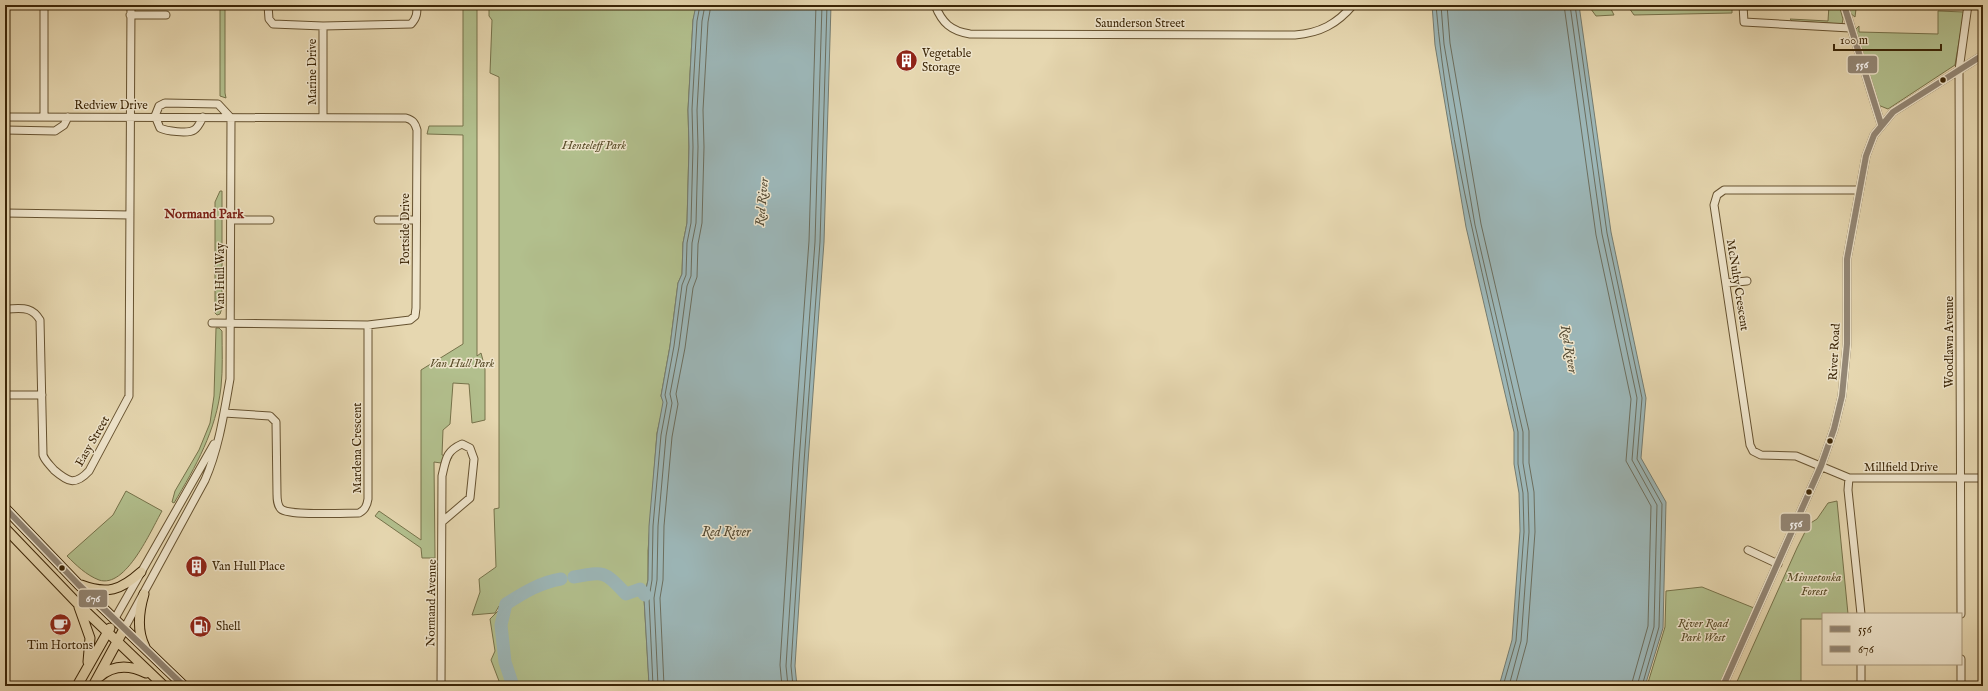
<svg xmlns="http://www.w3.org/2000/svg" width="1988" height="691" font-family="'IM FELL English',serif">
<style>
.green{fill:#b2bf8d;stroke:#76724a}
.water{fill:#9cb6b7;stroke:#757c70}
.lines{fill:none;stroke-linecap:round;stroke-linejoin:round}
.shore{stroke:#6c6e5e;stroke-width:1}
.river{stroke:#9cb6b7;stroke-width:13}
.minor-casing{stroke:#665230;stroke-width:9}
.major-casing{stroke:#3b2506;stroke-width:11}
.minor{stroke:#efe5cc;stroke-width:7}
.major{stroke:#e6d7b0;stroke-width:9}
.bus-1-casing{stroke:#efe5cc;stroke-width:9}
.bus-2-casing{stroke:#efe5cc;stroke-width:9}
.bus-1{stroke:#938776;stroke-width:6}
.bus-2{stroke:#938776;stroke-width:6}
.bus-dot{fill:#3b2506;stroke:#efe5cc;stroke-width:1.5}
.labels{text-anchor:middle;stroke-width:3;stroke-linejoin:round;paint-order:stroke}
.street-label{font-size:12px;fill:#3b2506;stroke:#efe5cc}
.poi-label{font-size:12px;fill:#3b2506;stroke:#efe5cc;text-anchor:start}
.park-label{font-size:12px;font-style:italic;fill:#594c28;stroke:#efe5cc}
.water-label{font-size:13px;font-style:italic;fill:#534932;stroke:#efe5cc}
.neighbourhood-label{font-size:13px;font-weight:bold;fill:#7a1f14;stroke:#efe5cc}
.line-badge{stroke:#efe5cc;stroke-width:1.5}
.badge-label{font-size:11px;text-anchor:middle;font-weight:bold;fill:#fff}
</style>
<rect width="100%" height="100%" fill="#e6d7b0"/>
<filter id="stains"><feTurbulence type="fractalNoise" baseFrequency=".005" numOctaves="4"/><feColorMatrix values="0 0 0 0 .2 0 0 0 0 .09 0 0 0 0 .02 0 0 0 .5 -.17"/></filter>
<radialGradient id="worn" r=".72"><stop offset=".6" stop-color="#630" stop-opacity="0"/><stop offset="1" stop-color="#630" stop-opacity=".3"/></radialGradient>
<path class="green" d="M 220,5 L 225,5 L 225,93 L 226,98 L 220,96 Z
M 463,5 L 477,5 L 477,356 L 481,353 L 485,368 L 485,420 L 472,423 L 469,384 L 453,383 L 450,424 L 443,430 L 442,455 L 452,457 L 448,464 L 434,462 L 435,558 L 422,558 L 421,548 L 375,516 L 379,511 L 421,540 L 421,370 L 463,344 L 463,135 L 427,134 L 429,126 L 463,126 Z
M 489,5 L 697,5 L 693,20 L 688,110 L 689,147 L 687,223 L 683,243 L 682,274 L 678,283 L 670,346 L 661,396 L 664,402 L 657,433 L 648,551 L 648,580 L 644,598 L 649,682 L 652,686 L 499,686 L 499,681 L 491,660 L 495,651 L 490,619 L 499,610 L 499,606 L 495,613 L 472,615 L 480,592 L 479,579 L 496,567 L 494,509 L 499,508 L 499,77 L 490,73 L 492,20 L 489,16 Z
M 1588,5 L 1609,5 L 1614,15 L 1596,16 Z
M 1627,5 L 1732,5 L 1732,13 L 1634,15 Z
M 1829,5 L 1839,5 L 1843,19 L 1842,24 L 1792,21 L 1790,19 L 1828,21 Z
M 1848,5 L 1883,5 L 1883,9 L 1856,9 L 1855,17 L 1850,13 Z
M 1938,11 L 1964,12 L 1955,65 L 1888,109 L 1878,105 L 1855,30 L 1859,26 L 1859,32 L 1938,34 Z
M 220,191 L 222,191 L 222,308 L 220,314 L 217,315 L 215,313 L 215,202 Z
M 216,328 L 219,328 L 222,331 C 222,350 223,369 221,387 C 216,431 196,466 174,503 L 172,502 L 175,491 L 199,450 L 210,423 L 214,396 Z
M 126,491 L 162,511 C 151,530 126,589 99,580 C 86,575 76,565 67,556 L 113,515 Z
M 1837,501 L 1848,614 L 1823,614 L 1823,619 L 1801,619 L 1801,686 L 1735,686 L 1797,548 L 1809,524 L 1817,519 L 1828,503 Z
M 1702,587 L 1754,608 L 1720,686 L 1647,686 L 1665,627 L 1666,591 Z"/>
<path class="water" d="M 696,5 L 831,5 L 824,242 L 808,462 L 795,666 L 797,686 L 649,685 L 644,598 L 648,580 L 649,526 L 657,434 L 663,402 L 661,396 L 670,346 L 678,283 L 682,274 L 683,243 L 687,223 L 689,147 L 688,110 L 693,20 Z
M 1432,5 L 1579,5 L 1611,232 L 1646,398 L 1641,458 L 1666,502 L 1663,628 L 1645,686 L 1499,686 L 1512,640 L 1520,531 L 1519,493 L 1514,464 L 1514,432 L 1466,227 L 1435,45 Z"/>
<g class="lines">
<path class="shore" d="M 1436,5 C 1448,150 1488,290 1518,432 L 1518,464 L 1523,493 L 1524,532 L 1516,641 L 1503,686
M 1441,5 L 1444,44 L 1475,225 L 1523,432 L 1523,463 L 1528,493 L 1529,532 L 1521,641 L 1509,686
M 1447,5 L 1450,43 L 1481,224 L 1529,431 L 1529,463 L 1534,492 L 1535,532 L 1527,642 L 1515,686
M 1564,5 L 1596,235 L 1631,399 L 1626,461 L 1651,506 L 1648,626 L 1631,686
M 1570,5 L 1602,234 L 1637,398 L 1632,460 L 1657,505 L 1654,627 L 1637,686
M 1575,5 L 1607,233 L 1642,398 L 1637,459 L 1662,504 L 1659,627 L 1642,686
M 653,686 L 649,598 L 652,580 L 653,526 L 661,435 L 667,403 L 665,395 L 674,346 L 682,285 L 686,275 L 687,243 L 691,223 L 693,147 L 692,109 L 697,21 L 700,5
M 658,686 L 654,598 L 657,580 L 658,526 L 666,436 L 672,403 L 670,394 L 679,347 L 687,286 L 691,276 L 692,243 L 696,223 L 698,147 L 697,110 L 702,21 L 705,5
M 664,686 L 660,598 L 663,580 L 664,526 L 672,437 L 678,404 L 676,394 L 685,348 L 693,288 L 697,277 L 698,244 L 702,223 L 704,147 L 703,110 L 708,22 L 711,5
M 782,686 L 780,665 L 793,461 L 809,241 L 816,5
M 788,686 L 786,666 L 799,462 L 815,242 L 822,5
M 793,686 L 791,666 L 804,462 L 820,242 L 827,5"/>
<path class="river" d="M 574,577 C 605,571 604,571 626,594 L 640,589 L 645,595
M 513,686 L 505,662 L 501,625 L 506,604 C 523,593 541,582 561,579"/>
<defs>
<path id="minor" d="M 268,5 L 269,19 L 273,24 L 323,26 L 411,24 C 417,18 417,13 417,5
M 935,5 C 942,23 951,31 970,34 L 1295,35 C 1320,33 1337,24 1353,5
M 1743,5 L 1744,22 L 1850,28
M 1844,5 L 1881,124
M 130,15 L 166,15
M 5,117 L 406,118 C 413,120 415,123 417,130 L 416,308 L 415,316 L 410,320 L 368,325 L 212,323
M 44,117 L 44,5
M 203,117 C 201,121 198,128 194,130 C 188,134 166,131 160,128 L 155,116 L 159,106 L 165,103 L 218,104 L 231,118
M 323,117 L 323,26
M 5,130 L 55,131 L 64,125 L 68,117
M 1859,190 L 1724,190 L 1717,195 L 1714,205 L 1750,445 L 1753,451 L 1761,455 L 1796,456 L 1849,478 L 1983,478
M 5,213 L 130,215
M 231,220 L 270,220
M 378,220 L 416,220
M 1727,283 L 1747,281
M 5,309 C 20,309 31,305 40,320 L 43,455 C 45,461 50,465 54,470 C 68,482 75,486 89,471 L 129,396 L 131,5
M 5,395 L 42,395
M 224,413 L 270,416 L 276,422 L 277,494 C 277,499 277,505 281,509 C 289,516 345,513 359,513 C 365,510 367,506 368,499 L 368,325
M 1849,478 L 1848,490 L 1861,614
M 1748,550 L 1778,564
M 1961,614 L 1959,70 L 1968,5
M 114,620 L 214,444
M 124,629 L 205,480 C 219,448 224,413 230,379 L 231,118
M 1961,659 L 1961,686
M 1861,664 L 1861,686
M 441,686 L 442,476 C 446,459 446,451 462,444 L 470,448 L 474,459 L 470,498 L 443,521
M 1723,686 L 1821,466 L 1834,429 L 1842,396 L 1847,344 L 1847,259 L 1866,156 L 1874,135 L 1893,112 L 1983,55"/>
<path id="major" d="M 5,508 L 78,584 L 184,686
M 5,528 L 78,604 L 164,686
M 81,585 C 107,595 121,590 141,572
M 144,594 C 139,611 136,630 145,647
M 79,607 L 90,638 L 88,662
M 99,677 C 114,664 130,665 146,673
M 77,686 L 110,628
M 93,686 L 124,629"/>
</defs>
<use href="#minor" class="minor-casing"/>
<use href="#major" class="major-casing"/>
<use href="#minor" class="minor"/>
<use href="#major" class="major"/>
<defs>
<path id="bus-1" d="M 1844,5 L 1881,124
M 1723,686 L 1821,466 L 1834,429 L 1842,396 L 1847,344 L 1847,259 L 1866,156 L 1874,135 L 1893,112 L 1983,55"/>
<path id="bus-2" d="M 5,508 L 78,584 L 184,686"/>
</defs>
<use href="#bus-1" class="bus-1-casing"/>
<use href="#bus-2" class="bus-2-casing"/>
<use href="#bus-1" class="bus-1"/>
<use href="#bus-2" class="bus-2"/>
</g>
<defs>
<symbol id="building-disc" viewBox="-11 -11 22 22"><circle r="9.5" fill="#8f2418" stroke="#efe5cc"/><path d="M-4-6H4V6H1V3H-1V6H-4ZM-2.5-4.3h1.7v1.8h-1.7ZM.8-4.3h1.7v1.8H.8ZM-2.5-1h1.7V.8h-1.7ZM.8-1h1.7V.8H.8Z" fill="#fff"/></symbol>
<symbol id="cafe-disc" viewBox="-11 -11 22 22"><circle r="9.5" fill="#8f2418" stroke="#efe5cc"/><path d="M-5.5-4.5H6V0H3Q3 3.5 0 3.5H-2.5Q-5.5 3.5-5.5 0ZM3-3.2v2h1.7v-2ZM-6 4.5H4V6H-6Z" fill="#fff"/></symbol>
<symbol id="fuel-disc" viewBox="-11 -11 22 22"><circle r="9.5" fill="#8f2418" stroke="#efe5cc"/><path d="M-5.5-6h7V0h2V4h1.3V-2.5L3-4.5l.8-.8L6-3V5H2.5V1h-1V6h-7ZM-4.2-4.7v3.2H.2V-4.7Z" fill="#fff"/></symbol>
</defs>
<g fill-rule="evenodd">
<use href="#building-disc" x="894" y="48" width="25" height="25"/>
<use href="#building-disc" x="184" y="554" width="25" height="25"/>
<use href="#cafe-disc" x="48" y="612" width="25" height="25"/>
<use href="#fuel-disc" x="188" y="614" width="25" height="25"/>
</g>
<g class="bus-dot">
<circle cx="1943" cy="80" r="3.5"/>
<circle cx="1830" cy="441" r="3.5"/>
<circle cx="1809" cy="492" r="3.5"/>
<circle cx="62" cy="568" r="3.5"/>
</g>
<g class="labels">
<g class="street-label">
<text x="1140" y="27">Saunderson Street</text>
<text transform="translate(312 72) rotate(-90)" y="4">Marine Drive</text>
<text x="111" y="109">Redview Drive</text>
<text transform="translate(405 229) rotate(-90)" y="4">Portside Drive</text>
<text transform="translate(220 277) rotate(-90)" y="4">Van Hull Way</text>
<text transform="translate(1738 285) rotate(81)" y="4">McNulty Crescent</text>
<text transform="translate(1949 342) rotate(-90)" y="4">Woodlawn Avenue</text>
<text transform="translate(1834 352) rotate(-87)" y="4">River Road</text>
<text transform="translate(92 441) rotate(-60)" y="4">Easy Street</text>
<text transform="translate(357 448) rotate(-90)" y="4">Mardena Crescent</text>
<text x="1901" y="471">Millfield Drive</text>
<text transform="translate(431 603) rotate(-89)" y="4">Normand Avenue</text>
</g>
<g class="poi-label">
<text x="922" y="57">Vegetable<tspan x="922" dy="14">Storage</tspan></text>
<text x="212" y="570">Van Hull Place</text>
<text x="216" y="630">Shell</text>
<text x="60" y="649" text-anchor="middle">Tim Hortons</text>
</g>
<g class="park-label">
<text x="594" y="149">Henteleff Park</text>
<text x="462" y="367">Van Hull Park</text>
<text x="1814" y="581">Minnetonka<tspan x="1814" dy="14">Forest</tspan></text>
<text x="1703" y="627">River Road<tspan x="1703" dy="14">Park West</tspan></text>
</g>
<g class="water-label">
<text transform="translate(761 202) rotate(-85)" y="5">Red River</text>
<text transform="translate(1570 349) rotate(80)" y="5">Red River</text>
<text x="726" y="536">Red River</text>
</g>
<g class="neighbourhood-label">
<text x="204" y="218">Normand Park</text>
</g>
</g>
<g class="line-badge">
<rect x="1847" y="55" width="31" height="19" rx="4" fill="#938776"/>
<rect x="1780" y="513" width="31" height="19" rx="4" fill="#938776"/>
<rect x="78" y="589" width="30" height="19" rx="4" fill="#938776"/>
</g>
<g class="badge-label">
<text x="1862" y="68">556</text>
<text x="1796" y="527">556</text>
<text x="93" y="602">676</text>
</g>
<rect width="1988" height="691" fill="none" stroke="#e6d7b0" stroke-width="20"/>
<rect x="6" y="6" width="1976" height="679" fill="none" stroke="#3b2506" stroke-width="2"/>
<rect x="10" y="10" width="1968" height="671" fill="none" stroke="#3b2506"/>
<rect x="1822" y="613" width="140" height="52" fill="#efe5cc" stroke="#a7987d"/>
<rect x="1830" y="626" width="20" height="6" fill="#938776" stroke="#a7987d"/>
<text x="1858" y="633" font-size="12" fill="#3b2506">556</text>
<rect x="1830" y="646" width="20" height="6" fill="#938776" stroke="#a7987d"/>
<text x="1858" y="653" font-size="12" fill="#3b2506">676</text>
<path d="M1834 44v6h107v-6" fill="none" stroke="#3b2506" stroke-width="2"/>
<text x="1840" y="44" font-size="12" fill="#3b2506" stroke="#efe5cc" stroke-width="3" paint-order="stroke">100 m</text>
<rect width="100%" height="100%" filter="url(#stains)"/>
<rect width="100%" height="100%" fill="url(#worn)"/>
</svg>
